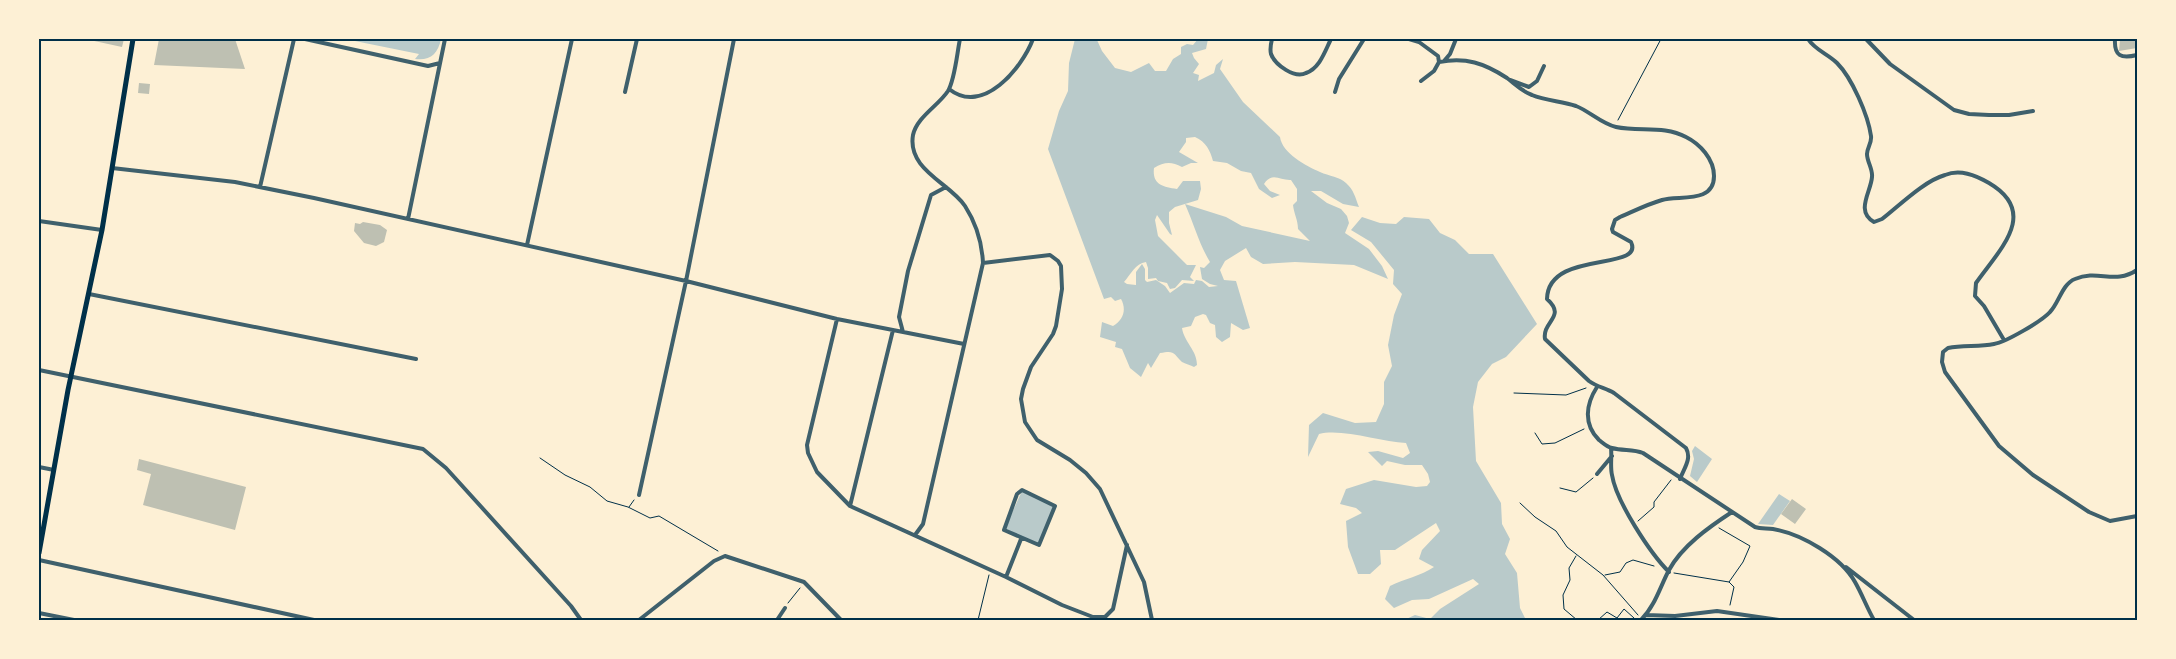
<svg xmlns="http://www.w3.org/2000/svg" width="2176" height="659" font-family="Helvetica,sans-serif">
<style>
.green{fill:#b9caca;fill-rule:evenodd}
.building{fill:#bec0b2}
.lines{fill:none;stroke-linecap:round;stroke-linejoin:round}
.path{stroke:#003049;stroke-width:1}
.minor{stroke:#3f606c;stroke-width:4}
.secondary{stroke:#003049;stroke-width:5}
.neatline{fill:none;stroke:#003049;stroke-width:2}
</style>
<rect width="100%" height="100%" fill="#fdf0d5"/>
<path class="green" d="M 345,39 L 441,39 C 438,54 430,61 415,59 L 419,54 Z
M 1075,39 L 1097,40 L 1102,51 L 1115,68 L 1131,72 L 1149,63 L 1155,71 L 1166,71 L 1173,59 L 1181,54 L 1181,47 L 1187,44 L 1193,45 L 1198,39 L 1208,39 L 1206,49 L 1192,53 L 1194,58 L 1199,64 L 1193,73 L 1199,75 L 1198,81 L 1214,73 L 1216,65 L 1223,59 L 1220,69 L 1243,102 L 1280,137 C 1282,153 1306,166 1320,172 C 1329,176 1340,177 1346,183 C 1354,190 1355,197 1359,207 L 1343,204 L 1321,191 L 1311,191 L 1327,203 L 1341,209 L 1347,216 L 1349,223 L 1345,233 L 1369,249 L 1382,266 L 1388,279 L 1354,265 L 1295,262 L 1263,264 L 1251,257 L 1246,248 L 1225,261 L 1220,270 L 1224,280 L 1236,281 L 1250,328 L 1243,330 L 1231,323 L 1230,337 L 1222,342 L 1216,337 L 1215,325 L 1210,323 L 1206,315 L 1203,314 L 1195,317 L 1191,326 L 1182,328 C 1184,342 1197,350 1197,365 L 1194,367 C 1191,365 1185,364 1182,362 C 1173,353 1175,350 1160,353 L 1151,368 L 1148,363 L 1141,377 L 1130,368 L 1122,349 L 1115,347 L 1116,342 L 1100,337 L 1102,322 L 1113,326 C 1123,320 1127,310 1121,299 L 1115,301 L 1111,297 L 1104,299 L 1048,149 L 1059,111 L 1068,91 L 1069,63 ZM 1195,137 C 1206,142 1210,150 1213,161 L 1227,163 L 1241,171 L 1251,173 L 1259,189 L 1272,198 L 1280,195 L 1270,191 L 1264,184 C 1272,171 1281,181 1291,180 L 1297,189 L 1297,201 L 1293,205 C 1294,214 1298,220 1298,229 L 1310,241 L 1242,226 L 1226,217 L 1185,204 C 1194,224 1199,244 1210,262 L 1204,268 L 1200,267 L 1202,279 L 1210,284 L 1218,286 L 1209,287 L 1202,281 L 1196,280 L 1194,284 L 1184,283 L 1170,293 L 1165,286 L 1156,280 L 1147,282 L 1145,280 L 1145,269 L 1142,264 L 1136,272 L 1136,285 L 1127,284 L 1124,282 C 1131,274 1135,264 1146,262 L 1148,268 L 1148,279 L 1156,278 L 1158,281 L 1167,283 L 1170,289 L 1175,288 L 1182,280 L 1194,281 L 1190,277 L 1196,265 L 1187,265 L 1158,236 L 1155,220 L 1157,215 L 1170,234 L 1172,235 L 1169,223 L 1169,212 L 1175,207 L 1198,200 L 1201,189 L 1200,181 L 1183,181 L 1177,189 C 1162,187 1152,184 1154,168 C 1164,162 1171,161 1182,167 L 1191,163 L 1198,163 L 1179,152 L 1186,142 L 1186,138 Z
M 1362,217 L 1380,223 L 1396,224 L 1404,217 L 1429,219 L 1440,233 L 1455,240 L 1469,254 L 1493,254 L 1537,324 L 1506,357 L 1492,364 L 1478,382 L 1473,407 L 1476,461 L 1501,503 L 1502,524 L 1510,539 L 1505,554 L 1517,573 L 1520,608 L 1526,620 L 1404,620 L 1415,615 L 1430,619 L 1440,609 L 1479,584 L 1473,579 L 1429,599 L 1412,600 L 1394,608 L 1385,599 L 1390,586 C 1404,579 1421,576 1434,567 L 1419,559 L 1422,550 L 1440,531 L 1436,523 L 1395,550 L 1380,550 L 1381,564 L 1370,574 L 1358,574 L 1348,547 L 1346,521 L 1362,513 L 1356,508 L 1340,504 L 1346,489 L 1374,480 L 1416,487 L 1427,486 L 1430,482 L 1428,474 L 1422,465 L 1405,465 L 1387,461 L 1382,466 L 1368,452 L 1378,451 L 1403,458 L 1410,453 L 1406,443 C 1381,442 1342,428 1319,434 L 1308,457 L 1309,425 L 1323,413 L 1355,423 L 1376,422 L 1384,404 L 1384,382 L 1392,366 L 1388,345 L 1394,315 L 1402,294 L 1393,284 L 1394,270 L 1371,242 L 1351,230 Z
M 1695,446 L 1712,459 L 1697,482 L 1690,476 L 1694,459 L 1692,451 Z
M 1022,491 L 1055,506 L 1039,544 L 1006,532 L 1005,528 Z
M 1779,494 L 1790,501 L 1773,525 L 1758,524 Z"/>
<path class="building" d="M 85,39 L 124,39 L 122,47 Z
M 159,39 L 235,39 L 245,69 L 154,65 Z
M 2123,39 L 2137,39 L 2137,48 L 2119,51 L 2120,40 Z
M 139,83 L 150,84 L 149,94 L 138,93 Z
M 363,222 L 380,225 L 387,230 L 384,242 L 376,246 L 364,243 L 354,231 L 355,223 L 360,224 Z
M 139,459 L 246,487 L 235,530 L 143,505 L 151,474 L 137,470 Z
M 1792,499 L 1806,509 L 1795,524 L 1781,514 Z"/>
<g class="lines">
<path class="path" d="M 1618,120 L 1661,39
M 1514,393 L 1566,395 L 1586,388
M 1535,433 L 1542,444 L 1555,443 L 1584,429
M 540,458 L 565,475 L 590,487 L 607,501 L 628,507 L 650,518 L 659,516 L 718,551
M 1560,488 L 1576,492 L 1593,478
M 1520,503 L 1535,517 L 1556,531 L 1567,547 L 1603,575 L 1638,615
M 629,507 L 634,500
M 1638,521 L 1654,507 L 1654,502 L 1671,480
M 1719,528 L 1750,546 L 1743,562 L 1729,582 L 1734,587 L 1730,605
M 1576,556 L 1569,568 L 1570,580 L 1563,595 L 1564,609 L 1577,620
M 1674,573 L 1729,582
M 1605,575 L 1620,572 L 1626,563 L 1633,560 L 1654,566
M 788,603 L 800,588
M 978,620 L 989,575
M 1598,620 L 1607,612 L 1617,618 L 1624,609 L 1634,618"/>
<path class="minor" d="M 305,39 L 428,66 L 440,63
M 1272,39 C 1271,43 1270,50 1271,54 C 1275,65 1295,79 1306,73 C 1320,68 1325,51 1331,39
M 1409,39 L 1419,42 L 1438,56 L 1439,62
M 1808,39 C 1815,50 1828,54 1837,63 C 1852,78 1868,115 1871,136 C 1872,143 1867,148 1867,154 C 1867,162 1873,169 1872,177 C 1871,192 1855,211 1874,222 L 1882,219 C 1900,205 1924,181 1945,175 C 1960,169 1975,175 1989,183 C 2040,213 1999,250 1976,283 L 1975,296 L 1984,306 L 2004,340
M 1866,39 L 1890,64 L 1954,110 L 1969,114 L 1989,115 L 2009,115 L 2033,111
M 2115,39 C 2114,56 2121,59 2137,55
M 1444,61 L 1450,54 L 1456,39
M 1510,80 L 1529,87 L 1537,81 L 1544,66
M 1421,81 L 1434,71 L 1439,62 C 1466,57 1484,63 1507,78 C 1515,84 1521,91 1532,95 C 1546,101 1562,101 1576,106 C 1589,111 1602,124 1616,127 C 1640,132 1664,125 1686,137 C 1700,144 1714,159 1714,176 C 1714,204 1679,195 1662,200 C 1648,204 1634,211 1620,217 L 1615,220 L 1612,229 L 1613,232 L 1631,242 C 1645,272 1548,249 1547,299 C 1567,317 1542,321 1545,339 L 1589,381 C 1597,387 1606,388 1614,393 L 1686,448 C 1692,459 1684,468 1680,479
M 949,89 C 983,116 1022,68 1033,39
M 625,92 L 637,39
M 1335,92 L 1339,79 L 1364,39
M 112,168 L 235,182 L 314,198 L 686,281 L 837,319 L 964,344
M 260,187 L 294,39
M 408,219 L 445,39
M 39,221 L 102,230
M 527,245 L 572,39
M 983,263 L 1050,255 L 1058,261 L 1061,266 L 1062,289 L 1056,326 L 1053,334 L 1031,367 L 1023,389 L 1021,399 L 1025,422 L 1037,440 L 1070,460 L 1086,473 L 1100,489 L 1144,582 L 1152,620
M 2137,270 C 2115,285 2098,269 2075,279 C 2062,284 2059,303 2050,312 C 2042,321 2006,342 1994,344 C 1979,347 1963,345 1948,348 L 1943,352 L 1942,362 L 1945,372 L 1999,446 L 2033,475 L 2089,512 L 2110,521 L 2137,516
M 89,294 L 416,359
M 837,319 L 807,445 L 808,453 L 817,472 L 850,506 L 1006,577 L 1062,605 L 1093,617 L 1105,617 L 1113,609 L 1127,545
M 903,332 L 899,317 L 908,271 L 931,195 L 946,187
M 39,370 L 423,449 L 446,468 L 571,606 L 581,620
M 1597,387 C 1586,404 1583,424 1599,440 C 1603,443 1607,447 1612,448 C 1623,451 1633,449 1643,453 L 1755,527 C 1761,529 1767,528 1773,529 C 1802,534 1841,557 1855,582 C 1862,594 1867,608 1874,620
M 1611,448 C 1612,457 1610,467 1612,475 C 1616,501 1650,553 1669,572
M 39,467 L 54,470
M 1597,474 L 1612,456
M 1022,490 L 1055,506 L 1039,545 L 1004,530 L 1017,494 Z
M 639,495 L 686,281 L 734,39
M 850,506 L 893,330
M 915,535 L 923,524 L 983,263 C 982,243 976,223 965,206 C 950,183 907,170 913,135 C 917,117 938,106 948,91 C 955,79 957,53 960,39
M 39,560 L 314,620
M 1846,567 L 1914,620
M 1006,577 L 1021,539
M 39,613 L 74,620
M 1646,615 L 1675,616 L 1717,611 L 1779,620
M 639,620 L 714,561 L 725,556 L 804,582 L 841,620
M 777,620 L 785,608
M 1641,620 C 1655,606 1660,587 1669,570 C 1682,546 1709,527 1732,512"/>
<path class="secondary" d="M 39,553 L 68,390 L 102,230 L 133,39"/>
</g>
<rect width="2176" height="659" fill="none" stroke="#fdf0d5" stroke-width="80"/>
<rect x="40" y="40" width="2096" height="579" class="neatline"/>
</svg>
